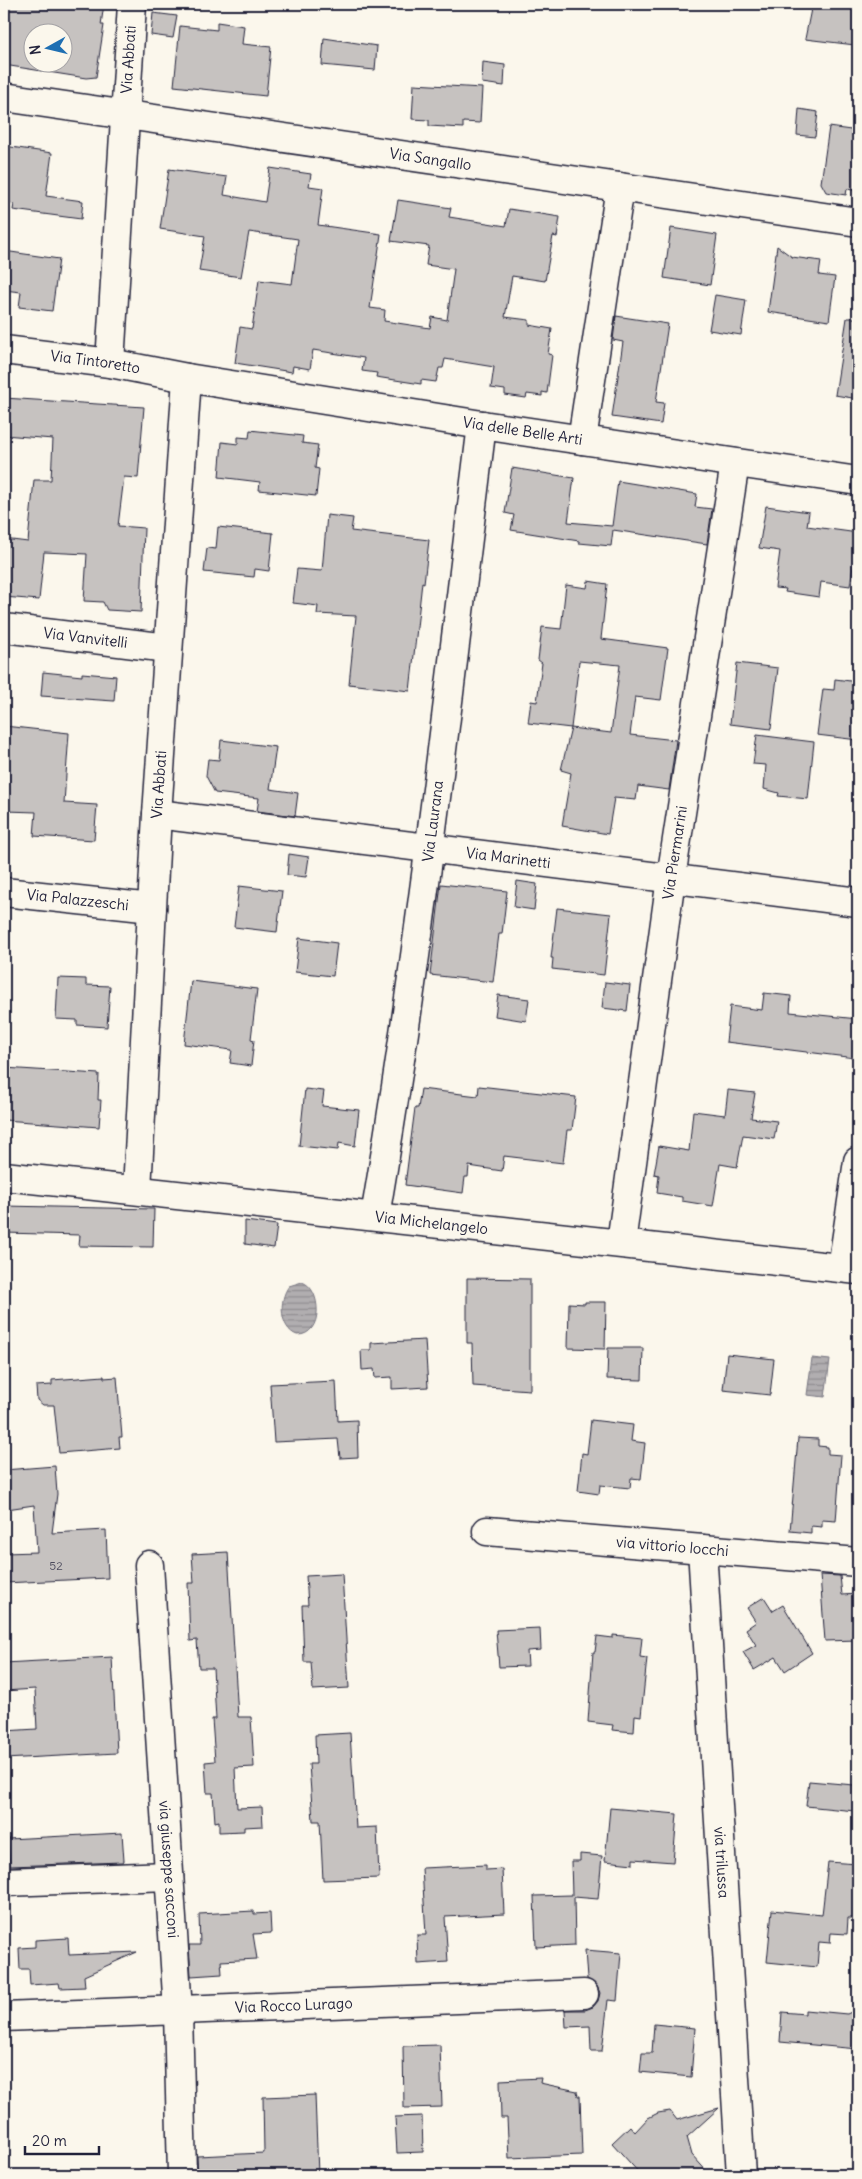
<svg xmlns="http://www.w3.org/2000/svg" width="862" height="2179" font-family="Delius,sans-serif">
<style>
.water{fill:url(#water-rules);stroke:#787681}
.building{fill:#c6c2c0;stroke:#22223b;fill-rule:evenodd}
.lines{fill:none;stroke-linecap:round;stroke-linejoin:round}
.minor-casing{stroke:#22223b;stroke-width:31}
.minor{stroke:#fbf7ec;stroke-width:28}
.labels{text-anchor:middle;stroke-width:4;stroke-linejoin:round;paint-order:stroke}
.number-label{font-size:12px;fill:#4b4a5c}
.street-label{font-size:15px;fill:#22223b;stroke:#fbf7ec}
</style>
<defs>
<pattern id="water-rules" width="6" height="5" patternUnits="userSpaceOnUse" patternTransform="scale(1.25)"><rect width="6" height="5" fill="#b1aeb0"/><path d="M0 2.5h6" fill="none" stroke="#908d90"/></pattern>
</defs>
<rect width="100%" height="100%" fill="#fbf7ec"/>
<filter id="ink" filterUnits="userSpaceOnUse"><feTurbulence type="fractalNoise" baseFrequency=".02" numOctaves="2"/><feDisplacementMap in="SourceGraphic" scale="10" xChannelSelector="R" yChannelSelector="G"/><feConvolveMatrix kernelMatrix="1 2 1 2 8 2 1 2 1" color-interpolation-filters="sRGB"/></filter>
<g filter="url(#ink)">
<path class="water" d="M 302,1282 C 322,1288 324,1336 297,1335 C 280,1329 278,1300 289,1286 Z
M 812,1358 L 830,1360 L 825,1397 L 807,1395 Z"/>
<path class="building" d="M 7,4 L 104,4 L 101,25 L 104,25 L 96,77 L 86,78 L 4,65 L 4,25 ZM 32,32 L 62,32 L 62,62 L 32,62 Z
M 812,4 L 858,4 L 858,22 L 855,45 L 805,39 Z
M 153,13 L 177,16 L 173,38 L 151,35 Z
M 217,22 L 244,26 L 242,44 L 271,47 L 266,96 L 174,86 L 180,26 L 217,30 Z
M 324,38 L 377,46 L 375,70 L 322,65 Z
M 483,62 L 505,65 L 504,86 L 482,83 Z
M 414,84 L 482,88 L 480,123 L 463,122 L 463,128 L 429,126 L 429,120 L 412,119 Z
M 799,109 L 818,112 L 815,137 L 797,135 Z
M 829,127 L 858,131 L 858,191 L 847,189 L 846,195 L 826,192 L 821,183 Z
M 4,146 L 52,153 L 46,196 L 83,201 L 81,219 L 13,210 L 14,204 L 4,202 Z
M 270,168 L 311,174 L 309,186 L 323,188 L 318,225 L 381,234 L 370,308 L 385,310 L 384,321 L 430,328 L 432,317 L 447,320 L 454,269 L 426,265 L 429,246 L 391,241 L 398,200 L 451,208 L 449,217 L 506,226 L 509,209 L 560,217 L 557,237 L 553,236 L 545,281 L 512,276 L 505,317 L 529,320 L 529,325 L 552,329 L 548,354 L 552,355 L 547,393 L 542,392 L 542,396 L 527,394 L 526,398 L 505,395 L 505,390 L 491,388 L 494,367 L 445,359 L 443,368 L 439,368 L 436,382 L 421,380 L 421,384 L 376,377 L 377,373 L 362,371 L 364,358 L 313,350 L 310,369 L 293,366 L 292,372 L 235,363 L 240,327 L 252,329 L 259,280 L 292,284 L 298,239 L 249,232 L 241,277 L 199,271 L 205,236 L 160,229 L 169,169 L 227,177 L 224,195 L 265,202 Z
M 671,228 L 717,235 L 710,285 L 664,278 Z
M 777,246 L 792,257 L 821,261 L 819,275 L 835,277 L 829,321 L 768,312 Z
M 4,251 L 59,259 L 52,311 L 19,307 L 21,292 L 4,290 Z
M 715,295 L 746,300 L 741,335 L 709,330 Z
M 616,316 L 668,324 L 656,402 L 664,403 L 661,424 L 612,417 L 623,342 L 613,340 Z
M 847,318 L 858,318 L 858,399 L 835,395 Z
M 4,398 L 144,407 L 138,478 L 124,477 L 118,526 L 144,528 L 141,612 L 107,610 L 103,602 L 84,601 L 87,554 L 44,552 L 39,600 L 4,597 L 4,539 L 28,542 L 34,480 L 51,480 L 53,439 L 4,435 Z
M 250,430 L 303,436 L 302,443 L 318,445 L 315,468 L 319,469 L 316,496 L 259,490 L 260,482 L 219,477 L 222,442 L 238,444 L 238,437 L 249,438 Z
M 512,468 L 574,478 L 568,522 L 612,526 L 618,481 L 697,494 L 695,507 L 712,509 L 707,544 L 613,530 L 611,546 L 579,543 L 579,541 L 511,530 L 514,515 L 505,513 Z
M 766,506 L 809,512 L 807,526 L 858,533 L 850,586 L 821,582 L 819,597 L 785,592 L 786,589 L 775,588 L 780,551 L 759,548 Z
M 327,515 L 353,518 L 351,531 L 429,540 L 424,583 L 422,582 L 410,691 L 349,684 L 356,616 L 317,614 L 318,606 L 293,603 L 297,569 L 322,571 Z
M 218,527 L 273,533 L 269,571 L 255,569 L 254,577 L 204,572 L 207,548 L 216,549 Z
M 588,581 L 607,584 L 601,639 L 668,648 L 661,700 L 635,697 L 630,735 L 676,740 L 669,790 L 638,786 L 636,800 L 614,798 L 608,834 L 562,826 L 571,773 L 561,770 L 571,728 L 528,723 L 531,701 L 537,702 L 542,663 L 538,660 L 542,627 L 561,629 L 566,585 L 587,588 ZM 579,661 L 620,665 L 611,733 L 571,728 Z
M 737,663 L 778,668 L 771,729 L 730,724 Z
M 43,672 L 82,676 L 82,673 L 116,676 L 114,701 L 41,696 Z
M 835,679 L 858,682 L 858,740 L 817,735 L 823,689 L 834,690 Z
M 4,726 L 69,733 L 64,803 L 97,805 L 94,840 L 34,836 L 36,812 L 6,811 L 8,782 L 4,782 Z
M 757,735 L 814,742 L 808,799 L 778,796 L 779,793 L 764,789 L 766,765 L 753,764 Z
M 221,740 L 276,747 L 270,789 L 298,793 L 295,816 L 257,811 L 259,798 L 215,793 L 206,776 L 208,759 L 219,760 Z
M 289,854 L 309,857 L 306,877 L 287,875 Z
M 517,881 L 537,884 L 534,910 L 514,907 Z
M 441,884 L 507,891 L 502,934 L 499,934 L 493,982 L 430,975 Z
M 239,886 L 282,891 L 277,932 L 234,927 Z
M 557,908 L 611,914 L 604,975 L 552,969 L 553,958 L 551,958 Z
M 299,938 L 337,943 L 333,976 L 295,972 Z
M 58,978 L 86,979 L 86,985 L 110,986 L 107,1027 L 77,1025 L 77,1020 L 56,1019 Z
M 191,981 L 257,989 L 251,1039 L 254,1040 L 251,1066 L 230,1063 L 232,1050 L 184,1044 Z
M 605,982 L 630,985 L 627,1011 L 602,1008 Z
M 764,993 L 791,996 L 790,1012 L 858,1019 L 858,1040 L 855,1058 L 726,1042 L 730,1006 L 762,1010 Z
M 498,995 L 529,999 L 526,1021 L 495,1016 Z
M 4,1068 L 99,1074 L 98,1100 L 101,1100 L 99,1127 L 4,1120 Z
M 479,1086 L 576,1097 L 572,1130 L 567,1130 L 563,1163 L 504,1156 L 502,1171 L 469,1166 L 468,1177 L 465,1177 L 463,1193 L 405,1185 L 415,1108 L 418,1108 L 421,1089 L 478,1096 Z
M 305,1089 L 324,1091 L 322,1106 L 359,1110 L 355,1146 L 339,1143 L 338,1150 L 299,1146 Z
M 728,1090 L 755,1093 L 751,1118 L 777,1121 L 774,1139 L 743,1135 L 737,1167 L 720,1164 L 713,1206 L 682,1201 L 682,1197 L 657,1193 L 659,1175 L 654,1174 L 659,1146 L 689,1151 L 693,1111 L 725,1115 Z
M 4,1206 L 154,1209 L 153,1247 L 79,1246 L 80,1235 L 4,1233 Z
M 245,1221 L 277,1225 L 274,1248 L 245,1244 Z
M 467,1278 L 530,1279 L 530,1390 L 473,1386 L 472,1343 L 467,1343 Z
M 585,1302 L 606,1302 L 605,1349 L 568,1348 L 569,1303 L 585,1304 Z
M 425,1340 L 428,1387 L 392,1389 L 392,1377 L 375,1378 L 374,1369 L 362,1370 L 361,1350 L 371,1350 L 371,1343 Z
M 608,1348 L 643,1348 L 642,1380 L 607,1379 Z
M 727,1354 L 774,1359 L 770,1395 L 723,1390 Z
M 104,1376 L 104,1378 L 117,1377 L 122,1437 L 119,1437 L 120,1448 L 59,1453 L 54,1405 L 43,1405 L 37,1400 L 36,1386 L 52,1385 L 52,1380 Z
M 336,1381 L 338,1421 L 357,1420 L 358,1457 L 340,1458 L 338,1439 L 274,1442 L 270,1384 Z
M 591,1420 L 633,1425 L 631,1441 L 645,1443 L 641,1479 L 631,1478 L 630,1488 L 600,1485 L 599,1494 L 578,1491 L 582,1453 L 587,1454 Z
M 798,1438 L 818,1439 L 818,1446 L 828,1447 L 828,1454 L 841,1455 L 836,1521 L 822,1520 L 822,1527 L 811,1526 L 811,1533 L 790,1531 Z
M 55,1466 L 57,1494 L 52,1533 L 106,1530 L 108,1578 L 4,1583 L 4,1553 L 37,1552 L 34,1505 L 7,1509 L 4,1498 L 4,1470 Z
M 228,1552 L 238,1717 L 251,1717 L 254,1767 L 235,1768 L 237,1808 L 262,1807 L 263,1826 L 244,1827 L 244,1831 L 219,1832 L 219,1821 L 215,1822 L 213,1793 L 207,1793 L 205,1762 L 215,1761 L 212,1719 L 216,1719 L 213,1668 L 199,1668 L 197,1640 L 190,1641 L 188,1583 L 194,1583 L 192,1554 Z
M 342,1574 L 349,1688 L 313,1690 L 311,1662 L 304,1662 L 302,1605 L 308,1605 L 306,1576 Z
M 820,1575 L 840,1576 L 842,1595 L 858,1594 L 858,1640 L 825,1641 Z
M 764,1597 L 773,1611 L 783,1605 L 812,1653 L 785,1671 L 776,1657 L 754,1670 L 743,1652 L 756,1645 L 746,1629 L 756,1622 L 747,1608 Z
M 540,1628 L 541,1650 L 527,1651 L 528,1666 L 499,1667 L 496,1630 Z
M 613,1635 L 642,1638 L 640,1657 L 647,1658 L 641,1716 L 635,1715 L 634,1732 L 612,1730 L 613,1725 L 588,1722 L 593,1652 L 595,1652 L 597,1636 L 613,1638 Z
M 112,1657 L 117,1753 L 4,1759 L 4,1731 L 37,1729 L 35,1689 L 4,1691 L 4,1663 Z
M 350,1733 L 356,1828 L 377,1827 L 379,1878 L 323,1880 L 320,1821 L 313,1821 L 309,1764 L 316,1764 L 315,1735 Z
M 809,1781 L 854,1785 L 855,1811 L 806,1806 Z
M 610,1808 L 677,1814 L 673,1862 L 633,1859 L 633,1864 L 605,1861 Z
M 122,1833 L 124,1861 L 122,1862 L 10,1866 L 8,1839 Z
M 580,1854 L 602,1856 L 598,1899 L 574,1897 L 575,1945 L 536,1947 L 534,1896 L 572,1895 L 571,1861 L 580,1861 Z
M 828,1862 L 858,1864 L 858,1918 L 848,1918 L 847,1934 L 831,1933 L 830,1943 L 819,1942 L 817,1967 L 767,1962 L 772,1910 L 822,1915 Z
M 486,1865 L 486,1870 L 502,1869 L 504,1914 L 445,1917 L 448,1962 L 418,1964 L 417,1935 L 426,1935 L 422,1868 Z
M 254,1911 L 254,1914 L 270,1913 L 271,1933 L 253,1934 L 257,1959 L 221,1961 L 222,1974 L 191,1976 L 189,1945 L 200,1945 L 199,1914 Z
M 68,1938 L 69,1955 L 137,1952 L 84,1976 L 85,1987 L 60,1988 L 59,1983 L 30,1985 L 29,1969 L 20,1969 L 19,1948 L 35,1947 L 35,1940 Z
M 585,1950 L 621,1953 L 617,2001 L 608,2000 L 602,2051 L 591,2051 L 590,2026 L 566,2027 L 565,2010 L 585,2010 L 593,2007 L 598,2001 L 600,1993 L 597,1986 L 587,1979 Z
M 858,2009 L 858,2049 L 780,2042 L 782,2012 L 805,2014 L 805,2010 L 847,2014 Z
M 654,2024 L 695,2028 L 691,2077 L 640,2072 L 642,2053 L 652,2053 Z
M 440,2045 L 442,2107 L 404,2108 L 403,2046 Z
M 541,2078 L 540,2083 L 577,2091 L 578,2096 L 580,2096 L 582,2155 L 509,2158 L 507,2118 L 501,2118 L 500,2080 Z
M 315,2095 L 318,2175 L 198,2175 L 197,2156 L 264,2153 L 263,2097 Z
M 719,2108 L 687,2137 L 692,2155 L 710,2175 L 641,2175 L 612,2143 L 630,2126 L 635,2132 L 648,2118 L 658,2113 L 670,2111 L 677,2120 Z
M 422,2116 L 423,2152 L 397,2153 L 395,2117 Z"/>
<g class="lines">
<defs>
<g id="minor">
<path id="s1" d="M 4,97 L 858,222"/>
<path id="s2" d="M 4,350 L 110,363 L 187,378 L 482,425 L 858,481"/>
<path id="s3" d="M 110,363 L 132,4"/>
<path d="M 582,440 L 620,187"/>
<path id="s4" d="M 4,628 L 168,648"/>
<path id="s5" d="M 157,814 L 858,902"/>
<path id="s6" d="M 4,892 L 152,908"/>
<path id="s7" d="M 4,1176 L 858,1270"/>
<path id="s8" d="M 137,1190 L 157,814 L 187,378"/>
<path id="s9" d="M 375,1216 C 420,954 449,689 482,425"/>
<path id="s10" d="M 621,1243 L 671,878 L 735,463"/>
<path d="M 842,1268 L 858,1161"/>
<path id="s11" d="M 487,1531 L 858,1562"/>
<path id="s12" d="M 702,1549 L 741,2175"/>
<path id="s13" d="M 149,1565 L 178,2011 L 182,2175"/>
<path d="M 4,1882 L 169,1876"/>
<path id="s14" d="M 4,2017 L 584,1994"/>
</g>
</defs>
<use href="#minor" class="minor-casing"/>
<use href="#minor" class="minor"/>
</g>
</g>
<g class="labels">
<g class="number-label">
<text x="56" y="1570">52</text>
</g>
<g class="street-label">
<text dy="5" stroke="none"><textPath href="#s3" startOffset="304">Via Abbati</textPath></text>
<text dy="5" stroke="none"><textPath href="#s1" startOffset="431">Via Sangallo</textPath></text>
<text dy="5" stroke="none"><textPath href="#s2" startOffset="92">Via Tintoretto</textPath></text>
<text dy="5" stroke="none"><textPath href="#s2" startOffset="525">Via delle Belle Arti</textPath></text>
<text dy="5" stroke="none"><textPath href="#s4" startOffset="82">Via Vanvitelli</textPath></text>
<text dy="5" stroke="none"><textPath href="#s8" startOffset="406">Via Abbati</textPath></text>
<text dy="5" stroke="none"><textPath href="#s9" startOffset="399">Via Laurana</textPath></text>
<text dy="5" stroke="none"><textPath href="#s10" startOffset="394">Via Piermarini</textPath></text>
<text dy="5" stroke="none"><textPath href="#s5" startOffset="354">Via Marinetti</textPath></text>
<text dy="5" stroke="none"><textPath href="#s6" startOffset="74">Via Palazzeschi</textPath></text>
<text dy="5" stroke="none"><textPath href="#s7" startOffset="430">Via Michelangelo</textPath></text>
<text dy="5" stroke="none"><textPath href="#s11" startOffset="186">via vittorio locchi</textPath></text>
<text dy="5" stroke="none"><textPath href="#s12" startOffset="314">via trilussa</textPath></text>
<text dy="5" stroke="none"><textPath href="#s13" startOffset="305">via giuseppe sacconi</textPath></text>
<text dy="5" stroke="none"><textPath href="#s14" startOffset="290">Via Rocco Lurago</textPath></text>
</g>
</g>
<rect width="862" height="2179" fill="none" stroke="#fbf7ec" stroke-width="20"/>
<rect x="10" y="10" width="842" height="2159" fill="none" stroke="#22223b" stroke-width="2" filter="url(#ink)"/>
<g transform="translate(48 48) rotate(262)"><circle r="24" fill="#fbf7ec" stroke="#a4a2a5"/>
<path d="M0-4L9 19L0 12L-9 19Z" fill="#1f6fb2"/>
<text y="-8" font-size="14" font-weight="bold" text-anchor="middle" fill="#22223b">N</text>
</g>
<path d="M25 2146v8h74v-8" fill="none" stroke="#22223b" stroke-width="2.5"/>
<text x="32" y="2146" font-size="15" fill="#22223b" stroke="#fbf7ec" stroke-width="4" paint-order="stroke">20 m</text>
</svg>
